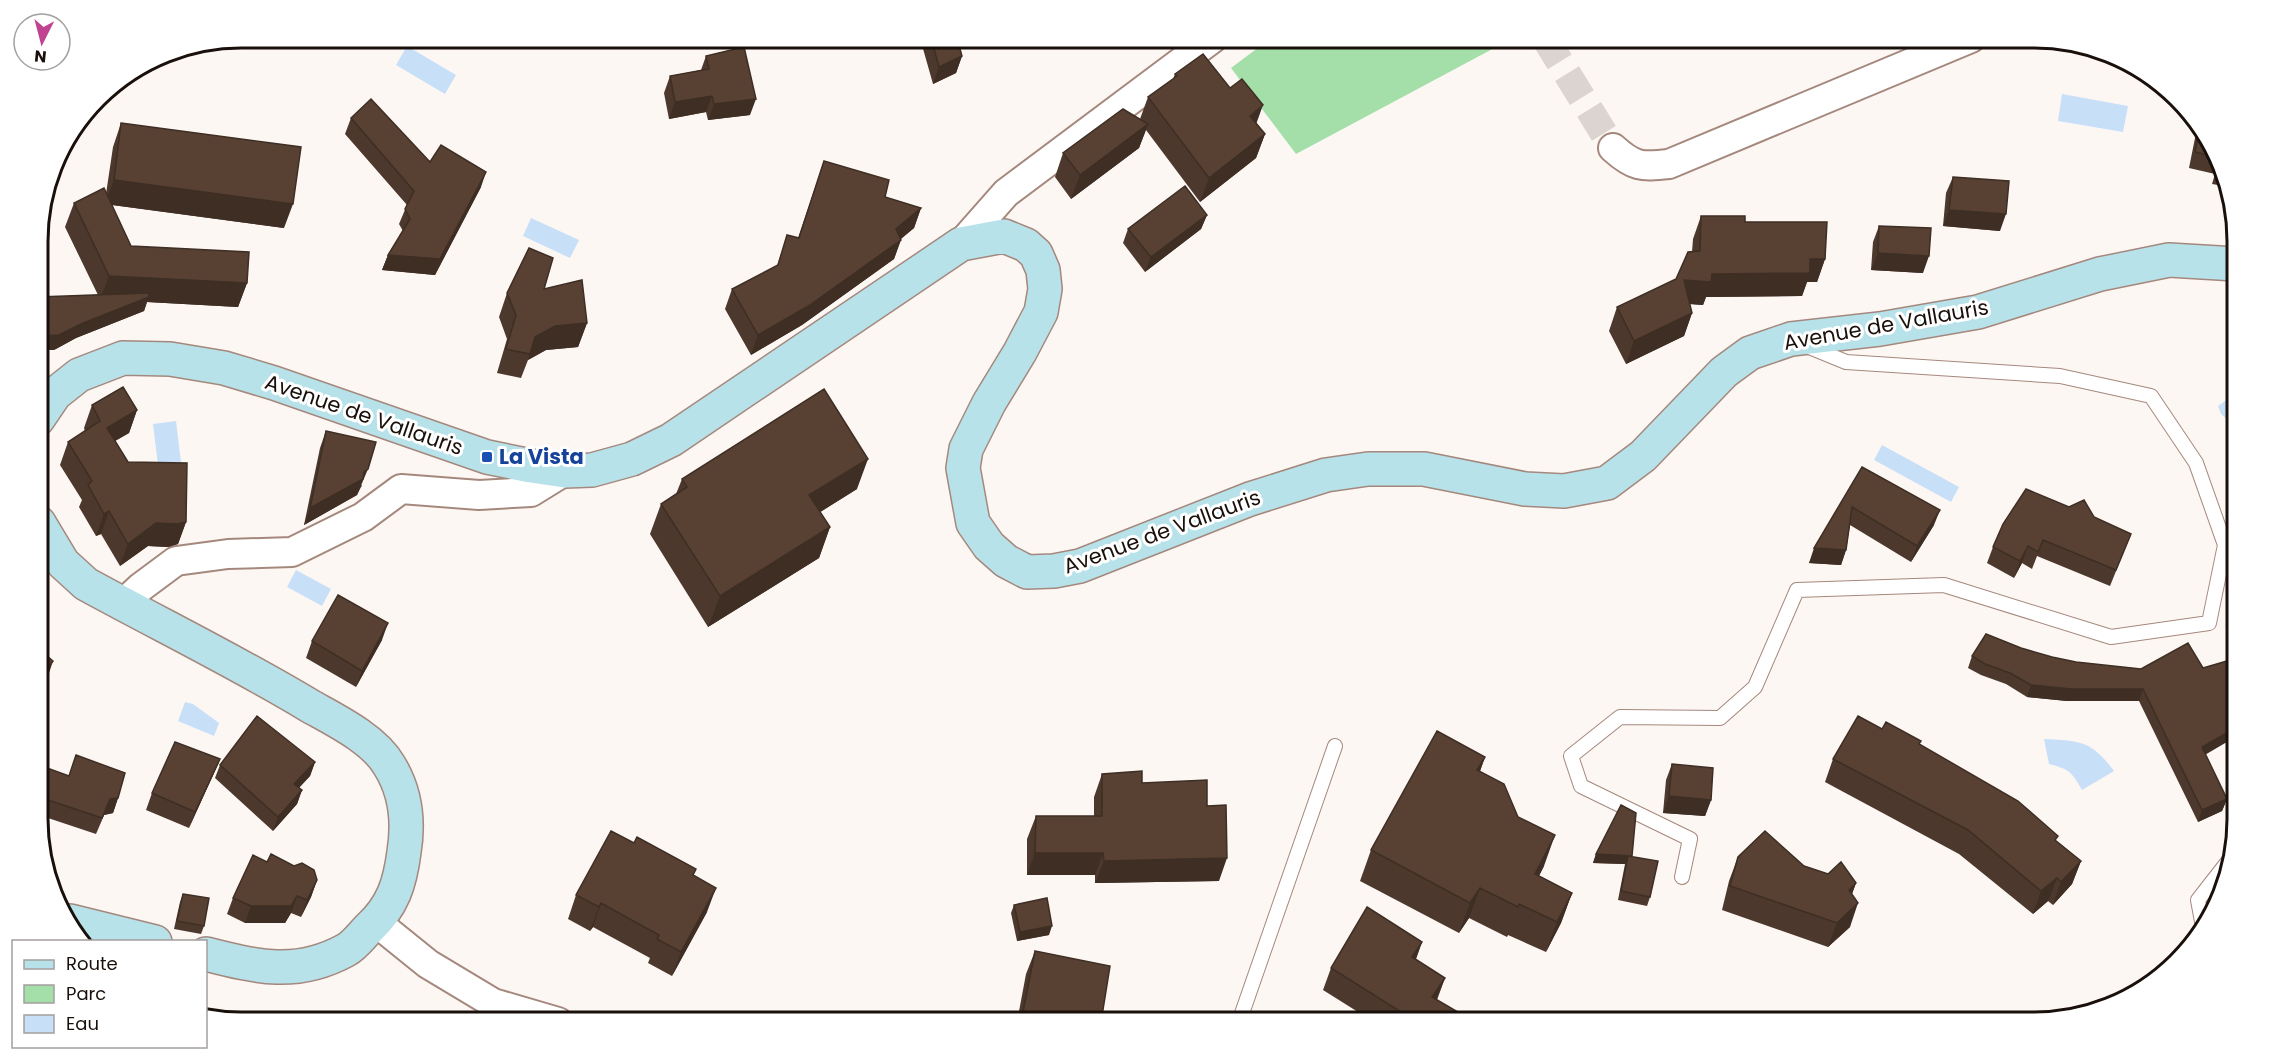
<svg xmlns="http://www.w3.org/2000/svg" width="2275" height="1060" font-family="Poppins,sans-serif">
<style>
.green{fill:#a4dfaa}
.water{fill:#c8dff8}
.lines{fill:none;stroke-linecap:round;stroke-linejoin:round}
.minor-tunnel{stroke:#dbd4d1;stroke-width:28;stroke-dasharray:28 14;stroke-linecap:butt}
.service-casing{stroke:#a5887d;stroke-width:16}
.minor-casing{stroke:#a5887d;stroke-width:32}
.secondary-casing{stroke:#a5887d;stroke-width:36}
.service{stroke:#fff;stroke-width:14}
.minor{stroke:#fff;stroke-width:28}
.secondary{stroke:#b8e2e9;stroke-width:33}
.wall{fill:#4c382c}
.shaded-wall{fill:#3e2e24}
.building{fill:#584133;stroke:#3e2e24;stroke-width:1.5}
.transit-dot{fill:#1a4fb4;stroke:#fff;stroke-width:2}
.labels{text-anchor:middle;stroke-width:6;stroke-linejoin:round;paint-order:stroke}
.street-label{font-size:21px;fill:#1a100b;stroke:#fff}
.transit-label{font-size:21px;font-weight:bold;fill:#164399;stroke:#fff;text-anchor:start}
.rim{fill:none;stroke:#1a100b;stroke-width:3}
</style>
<rect width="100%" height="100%" fill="#fdf7f4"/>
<path class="green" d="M 1271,38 L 1513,38 L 1296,154 L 1231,68 Z"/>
<path class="water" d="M 407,46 L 456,75 L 445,94 L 396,65 Z
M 2062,94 L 2128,106 L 2123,132 L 2058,121 Z
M 531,218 L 579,240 L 570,258 L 523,236 Z
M 2236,398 L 2236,421 L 2229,421 L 2221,414 L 2218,406 L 2225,401 Z
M 176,421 L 181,462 L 158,465 L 153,424 Z
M 1882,445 L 1959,487 L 1951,502 L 1874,460 Z
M 296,570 L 331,589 L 322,606 L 287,587 Z
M 2233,603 L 2237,603 L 2237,639 L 2231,640 L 2225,625 L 2229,620 Z
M 185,702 L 193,704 L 219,723 L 214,736 L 178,721 Z
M 2044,739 C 2080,741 2091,740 2114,771 L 2082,790 C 2072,772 2069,769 2049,764 Z"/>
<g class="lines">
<path class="minor-tunnel" d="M 1545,38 L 1613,148"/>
<defs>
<path id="service" d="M 1682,877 L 1690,839 L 1581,786 L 1571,756 L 1620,717 L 1720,718 L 1755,687 L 1797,590 L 1944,585 L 2111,637 L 2209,623 L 2225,545 L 2196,463 L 2151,396 L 2060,376 L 1846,362 L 1807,346
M 2203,927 L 2198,900 L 2230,859
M 1239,1022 L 1335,746"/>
<path id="minor" d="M 1613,148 C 1634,167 1641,167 1669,164 L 1971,38
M 961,244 L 1006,193 L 1213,38
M 123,604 L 141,587 L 176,561 L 228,554 L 292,552 L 363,517 L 401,489 L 479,495 L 531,492 L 565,471
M 376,922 L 428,964 L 493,1003 L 558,1022"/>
<path id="secondary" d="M 38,419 L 55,394 L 79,375 L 123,358 L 170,359 L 224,368 L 274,383 L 487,457 L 531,466 L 565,471 L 592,470 L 632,459 L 671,440 L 961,244 L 1004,236 L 1026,245 L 1036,254 L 1043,270 L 1045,289 L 1041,312 L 1020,352 L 989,403 L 966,449 L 963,468 L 973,523 L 989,546 L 1006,561 L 1027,572 L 1054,571 L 1080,566 L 1250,499 L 1326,475 L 1368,469 L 1424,469 L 1525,489 L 1564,491 L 1607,483 L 1643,456 L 1724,372 L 1750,353 L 1791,339 L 1880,329 L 1978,312 L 2100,274 L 2169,260 L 2236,264
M 39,523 L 63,563 L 86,584 C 161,625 237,662 310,706 C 335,720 374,739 389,765 C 406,792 409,821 404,852 C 400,883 393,906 369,928 C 362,935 355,945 346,950 C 297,977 257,967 206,954
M 70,921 L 155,942"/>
</defs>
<use href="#service" class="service-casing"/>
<use href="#minor" class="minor-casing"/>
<use href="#secondary" class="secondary-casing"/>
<use href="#service" class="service"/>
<use href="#minor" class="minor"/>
<use href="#secondary" class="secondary"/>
</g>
<path class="wall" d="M 920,38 L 957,38 L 962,56 L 956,73 L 933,84 Z
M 706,56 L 750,115 L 708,120 L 706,112 L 669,119 L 664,93 L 670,76 L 701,70 Z
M 1175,74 L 1256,123 L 1265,134 L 1256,158 L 1200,202 L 1146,130 L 1139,148 L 1071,199 L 1055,177 L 1063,153 L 1140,119 L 1148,97 L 1173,79 Z
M 351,118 L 430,162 L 481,187 L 435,275 L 382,270 L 388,255 L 403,231 L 399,224 L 407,205 L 345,134 Z
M 121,123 L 284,228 L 112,205 L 131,246 L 247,283 L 238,307 L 147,302 L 144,311 L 76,338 L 54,350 L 98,295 L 65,227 L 74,203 L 106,194 L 113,147 Z
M 2198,123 L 2224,186 L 2212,184 L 2215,174 L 2189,168 Z
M 824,161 L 885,197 L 921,208 L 914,228 L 901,239 L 894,259 L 802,325 L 751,355 L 725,309 L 732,289 L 777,266 L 787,235 L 798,238 Z
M 1953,177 L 2000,231 L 1943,226 L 1946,193 Z
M 1207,215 L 1201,229 L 1145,272 L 1123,243 L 1128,229 Z
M 1701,216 L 1745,222 L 1825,259 L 1817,282 L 1807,282 L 1802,296 L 1706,297 L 1703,305 L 1690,304 L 1692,313 L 1684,336 L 1626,364 L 1609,331 L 1617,307 L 1676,279 L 1692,252 L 1693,239 Z
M 1879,226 L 1923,273 L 1871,270 L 1873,242 Z
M 544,289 L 587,323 L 578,347 L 546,350 L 528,360 L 521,378 L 497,373 L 507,339 L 499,317 L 507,293 Z
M 92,405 L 137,410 L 129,433 L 115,441 L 128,462 L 186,522 L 178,544 L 168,547 L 148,546 L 120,566 L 101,534 L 96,536 L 79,507 L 82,500 L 60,465 L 68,442 L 85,431 L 84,428 Z
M 326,431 L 362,486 L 361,487 L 357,495 L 304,525 L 320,448 Z
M 1862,467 L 1934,525 L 1911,562 L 1850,525 L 1846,550 L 1841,565 L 1809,563 Z
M 682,479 L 857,489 L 820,512 L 830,527 L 819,558 L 708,627 L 650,534 L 661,504 L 676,494 Z
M 2069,507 L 2094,517 L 2131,534 L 2110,586 L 2037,556 L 2032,569 L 2022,563 L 2014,578 L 1987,563 L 1993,547 Z
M 382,640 L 356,687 L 306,658 L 312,641 Z
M 2021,648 L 2052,657 L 2076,662 L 2141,669 L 2203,668 L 2237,665 L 2237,736 L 2205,754 L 2227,799 L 2222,811 L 2198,822 L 2139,701 L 2067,701 L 2027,697 L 2006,684 L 1981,675 L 1968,668 L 1972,656 Z
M 1882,729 L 1920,745 L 2056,841 L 2081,861 L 2072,884 L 2053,905 L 2048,901 L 2033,914 L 1959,854 L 1825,782 L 1833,759 Z
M 1485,757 L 1480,771 L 1518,817 L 1544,866 L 1539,876 L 1572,893 L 1561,923 L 1546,952 L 1508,935 L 1507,937 L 1469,918 L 1459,933 L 1360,881 L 1371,850 Z
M 220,759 L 213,775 L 189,828 L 146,810 L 152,793 Z
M 315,762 L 310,776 L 299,788 L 302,790 L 297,804 L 273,831 L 215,778 L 220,765 Z
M 1672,764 L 1711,800 L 1705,816 L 1663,813 L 1666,780 Z
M 39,765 L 118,798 L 113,813 L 104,815 L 96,834 L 39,815 Z
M 1102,774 L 1142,783 L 1207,806 L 1219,881 L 1095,883 L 1095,875 L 1027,875 L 1027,839 L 1036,816 L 1094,816 L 1094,797 Z
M 1596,854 L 1631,856 L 1650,897 L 1647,906 L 1618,900 L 1625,864 L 1593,863 Z
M 1738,857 L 1804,866 L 1856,883 L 1852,894 L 1850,927 L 1828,947 L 1722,910 L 1729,881 Z
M 267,862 L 317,880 L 311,897 L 301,917 L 291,913 L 285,923 L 245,923 L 227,914 L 233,898 Z
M 694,876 L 707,912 L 672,976 L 648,963 L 650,958 L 593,927 L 590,931 L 568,919 L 576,895 Z
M 183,894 L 204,926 L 201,934 L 174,929 L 180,902 Z
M 1014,905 L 1049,935 L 1017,941 L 1011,913 Z
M 1422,942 L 1416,959 L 1445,978 L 1437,1000 L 1475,1022 L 1374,1022 L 1323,990 L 1331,968 Z
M 1035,951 L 1101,1022 L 1017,1022 L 1026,974 Z"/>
<path class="shaded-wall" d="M 962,56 L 956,73 L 933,84 L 939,67 Z
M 712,96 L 706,112 L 669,119 L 675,102 Z
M 756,99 L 750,115 L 708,120 L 714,104 Z
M 1263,105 L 1254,130 L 1250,116 Z
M 1148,124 L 1139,148 L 1071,199 L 1080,175 Z
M 1265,134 L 1256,158 L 1200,202 L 1209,178 Z
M 486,172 L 481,187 L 435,275 L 382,270 L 388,255 Z
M 114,180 L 293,204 L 284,228 L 105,204 Z
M 921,208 L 914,228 L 898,241 L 901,240 L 894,259 L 802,325 L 751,355 L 758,335 L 896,229 Z
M 1949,210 L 2006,214 L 2000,231 L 1943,226 Z
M 1207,215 L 1201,229 L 1145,272 L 1151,257 Z
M 1878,253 L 1929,256 L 1923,273 L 1871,270 Z
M 1810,259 L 1825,259 L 1817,282 L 1807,282 L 1802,296 L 1706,297 L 1703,305 L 1676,303 L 1684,280 L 1712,274 Z
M 109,276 L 247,283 L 238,307 L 147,302 L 144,311 L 76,338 L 54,350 L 38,350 L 38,336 L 100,300 Z
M 1692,313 L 1684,336 L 1626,364 L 1634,341 Z
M 587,323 L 578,347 L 546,350 L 528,360 L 535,337 L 555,326 Z
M 137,410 L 129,433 L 99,450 L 107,428 Z
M 868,459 L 857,489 L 798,526 L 809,495 Z
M 368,469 L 357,495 L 304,525 L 310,508 Z
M 1940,510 L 1934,525 L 1911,562 L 1917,546 Z
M 109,511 L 101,534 L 96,536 L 104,514 Z
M 186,522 L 178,544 L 168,547 L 148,546 L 120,566 L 128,544 L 156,523 Z
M 830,527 L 819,558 L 708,627 L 720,596 Z
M 2028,546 L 2022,563 L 2014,578 L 2020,561 Z
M 1814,548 L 1846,550 L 1841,565 L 1809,563 Z
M 388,623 L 382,640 L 356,687 L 362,671 Z
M 53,661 L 48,676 L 39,687 L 39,679 Z
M 2031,685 L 2143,689 L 2139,701 L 2067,701 L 2027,697 Z
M 2237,727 L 2237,736 L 2198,759 L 2202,747 Z
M 1485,757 L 1474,788 L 1477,770 Z
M 220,759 L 213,775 L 189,828 L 195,812 Z
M 315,762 L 310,776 L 289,798 L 294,784 Z
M 302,790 L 297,804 L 273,831 L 278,817 Z
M 1669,796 L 1711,800 L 1705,816 L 1663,813 Z
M 118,798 L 113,813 L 104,815 L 96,834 L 110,799 Z
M 2227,799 L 2222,811 L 2198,822 L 2202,810 Z
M 1555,835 L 1544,866 L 1524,904 L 1535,874 Z
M 1035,853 L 1103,853 L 1095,875 L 1027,875 Z
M 1596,854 L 1632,856 L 1628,856 L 1625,864 L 1593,863 Z
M 1227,858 L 1219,881 L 1095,883 L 1104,861 Z
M 2081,861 L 2072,884 L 2053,905 L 2061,882 Z
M 2057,878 L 2048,901 L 2033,914 L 2041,891 Z
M 317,880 L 311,897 L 301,917 L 307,900 Z
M 1856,883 L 1847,907 L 1849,890 Z
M 716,888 L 707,912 L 672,976 L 681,952 Z
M 1480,888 L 1469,918 L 1459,933 L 1470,903 Z
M 1572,893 L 1561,923 L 1546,952 L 1557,922 Z
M 297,896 L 291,913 L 285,923 L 245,923 L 251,906 Z
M 601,903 L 593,927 L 590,931 L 599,907 Z
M 1858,903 L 1850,927 L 1828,947 L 1837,923 Z
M 1052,926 L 1049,935 L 1017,941 L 1020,932 Z
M 1422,942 L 1414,964 L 1412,957 Z
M 1445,978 L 1436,1000 L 1432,997 Z"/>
<path class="building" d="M 931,38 L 957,38 L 962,56 L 939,67 Z
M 744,47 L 756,99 L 714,104 L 712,96 L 675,102 L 670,76 L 709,69 L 706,56 Z
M 1203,54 L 1230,88 L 1242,79 L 1263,105 L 1250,116 L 1265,134 L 1209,178 L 1148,97 L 1177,76 L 1175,74 Z
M 371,99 L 430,162 L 441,145 L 486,172 L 440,259 L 388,255 L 410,219 L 405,209 L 414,191 L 351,118 Z
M 1123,109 L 1148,124 L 1080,175 L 1063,153 Z
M 121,123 L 301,147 L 293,204 L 114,180 Z
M 2200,127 L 2211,156 L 2195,152 Z
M 824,161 L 889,180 L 885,197 L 921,208 L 896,229 L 901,240 L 810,305 L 758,335 L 732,289 L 778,265 L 787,235 L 799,238 Z
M 1953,177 L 2009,181 L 2006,214 L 1949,210 Z
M 1185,186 L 1207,215 L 1151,257 L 1128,229 Z
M 104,188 L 131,246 L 249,252 L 247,283 L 109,276 L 74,203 Z
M 1701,216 L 1745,216 L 1745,222 L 1827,222 L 1825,259 L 1810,259 L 1810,273 L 1712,274 L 1711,282 L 1684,280 L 1692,313 L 1634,341 L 1617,307 L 1676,279 L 1688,252 L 1700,251 Z
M 1879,226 L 1931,228 L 1929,256 L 1878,253 Z
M 529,248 L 553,258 L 544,289 L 582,280 L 587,323 L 555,326 L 535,337 L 530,354 L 506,349 L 516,315 L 507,293 Z
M 149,293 L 149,297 L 81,324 L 59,335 L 38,336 L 38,297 Z
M 123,387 L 137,410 L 107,428 L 128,462 L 187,463 L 186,522 L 177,524 L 156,523 L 128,544 L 109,511 L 104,514 L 88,485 L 92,481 L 68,442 L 100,421 L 92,405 Z
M 824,389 L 868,459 L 809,495 L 830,527 L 720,596 L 661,504 L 687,487 L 682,479 Z
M 326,431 L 376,442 L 368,469 L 364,472 L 363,479 L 310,508 Z
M 1862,467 L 1940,510 L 1917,546 L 1852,507 L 1846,550 L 1814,548 Z
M 2026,489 L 2069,507 L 2084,500 L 2094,517 L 2131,534 L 2116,570 L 2043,540 L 2038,552 L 2028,546 L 2020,561 L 1993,547 L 2003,524 Z
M 338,595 L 388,623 L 362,671 L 312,641 Z
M 1986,634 L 2021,648 L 2052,657 L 2076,662 L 2141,669 L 2188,643 L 2203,668 L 2234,659 L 2237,665 L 2237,686 L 2234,688 L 2237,693 L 2237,727 L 2202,747 L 2227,799 L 2202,810 L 2143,689 L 2071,689 L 2031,685 L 2010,673 L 1985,664 L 1972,656 Z
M 39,649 L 53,661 L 39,679 Z
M 257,716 L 315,762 L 294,784 L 302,790 L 278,817 L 220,765 Z
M 1858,716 L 1882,729 L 1886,722 L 1921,741 L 1919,744 L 2018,801 L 2058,836 L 2055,840 L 2081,861 L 2061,882 L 2057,878 L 2041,891 L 1968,830 L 1833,759 Z
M 1437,731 L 1485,757 L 1477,770 L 1504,784 L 1518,817 L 1555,835 L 1535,874 L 1572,893 L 1557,922 L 1519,904 L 1518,907 L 1480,888 L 1470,903 L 1371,850 Z
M 175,742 L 220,759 L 195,812 L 152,793 Z
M 76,755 L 125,773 L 118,798 L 110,799 L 102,818 L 39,797 L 39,765 L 69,776 Z
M 1672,764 L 1713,768 L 1711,800 L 1669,796 Z
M 1142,771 L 1142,783 L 1207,780 L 1207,806 L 1226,805 L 1227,858 L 1104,861 L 1103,853 L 1035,853 L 1036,816 L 1102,816 L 1102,774 Z
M 1621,805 L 1636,813 L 1632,856 L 1596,854 Z
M 611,831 L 634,843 L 637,837 L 696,869 L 693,875 L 716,888 L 681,952 L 657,939 L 659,935 L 601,903 L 599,907 L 576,895 Z
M 1765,831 L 1804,866 L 1828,874 L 1841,862 L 1856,883 L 1849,890 L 1858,903 L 1837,923 L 1730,886 L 1738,857 Z
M 271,854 L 294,866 L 302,863 L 314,870 L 317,880 L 307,900 L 297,896 L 291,906 L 251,906 L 233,898 L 253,855 L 267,862 Z
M 1628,856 L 1658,861 L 1650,897 L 1621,891 Z
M 183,894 L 209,898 L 204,926 L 177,921 Z
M 1047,898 L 1052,926 L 1020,932 L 1014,905 Z
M 1367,907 L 1422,942 L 1412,957 L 1445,978 L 1432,997 L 1475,1022 L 1417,1022 L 1331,968 Z
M 1035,951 L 1110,966 L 1101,1022 L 1021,1022 Z"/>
<rect class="transit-dot" x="481" y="451" width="12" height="12" rx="3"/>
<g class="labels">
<g class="street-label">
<text transform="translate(1886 325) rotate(-10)" y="7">Avenue de Vallauris</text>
<text transform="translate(364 415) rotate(19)" y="7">Avenue de Vallauris</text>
<text transform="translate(1162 532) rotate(-20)" y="7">Avenue de Vallauris</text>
</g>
<g class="transit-label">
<text x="499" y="464">La Vista</text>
</g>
</g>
<path d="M0 0H2275V1060H0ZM241 48H2034A193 193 0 0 1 2227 241V819A193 193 0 0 1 2034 1012H241A193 193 0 0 1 48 819V241A193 193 0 0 1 241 48Z" fill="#fff" fill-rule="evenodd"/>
<path class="rim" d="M241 48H2034A193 193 0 0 1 2227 241V819A193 193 0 0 1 2034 1012H241A193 193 0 0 1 48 819V241A193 193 0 0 1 241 48Z"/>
<rect x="12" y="940" width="195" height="108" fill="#ffffff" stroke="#a39f9d" stroke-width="1.5"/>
<rect x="24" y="960" width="30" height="9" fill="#b8e2e9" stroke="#a39f9d" stroke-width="1.5"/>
<text x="66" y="970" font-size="18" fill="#1a100b">Route</text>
<rect x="24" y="985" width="30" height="18" fill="#a4dfaa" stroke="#a39f9d" stroke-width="1.5"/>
<text x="66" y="1000" font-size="18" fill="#1a100b">Parc</text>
<rect x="24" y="1015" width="30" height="18" fill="#c8dff8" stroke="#a39f9d" stroke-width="1.5"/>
<text x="66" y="1030" font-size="18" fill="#1a100b">Eau</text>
<g transform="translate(42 42) rotate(186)"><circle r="28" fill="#ffffff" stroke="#a39f9d" stroke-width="1.5"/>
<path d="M0-4.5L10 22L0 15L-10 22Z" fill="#c04392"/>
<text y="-9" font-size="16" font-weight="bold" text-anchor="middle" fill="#1a100b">N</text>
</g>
</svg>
